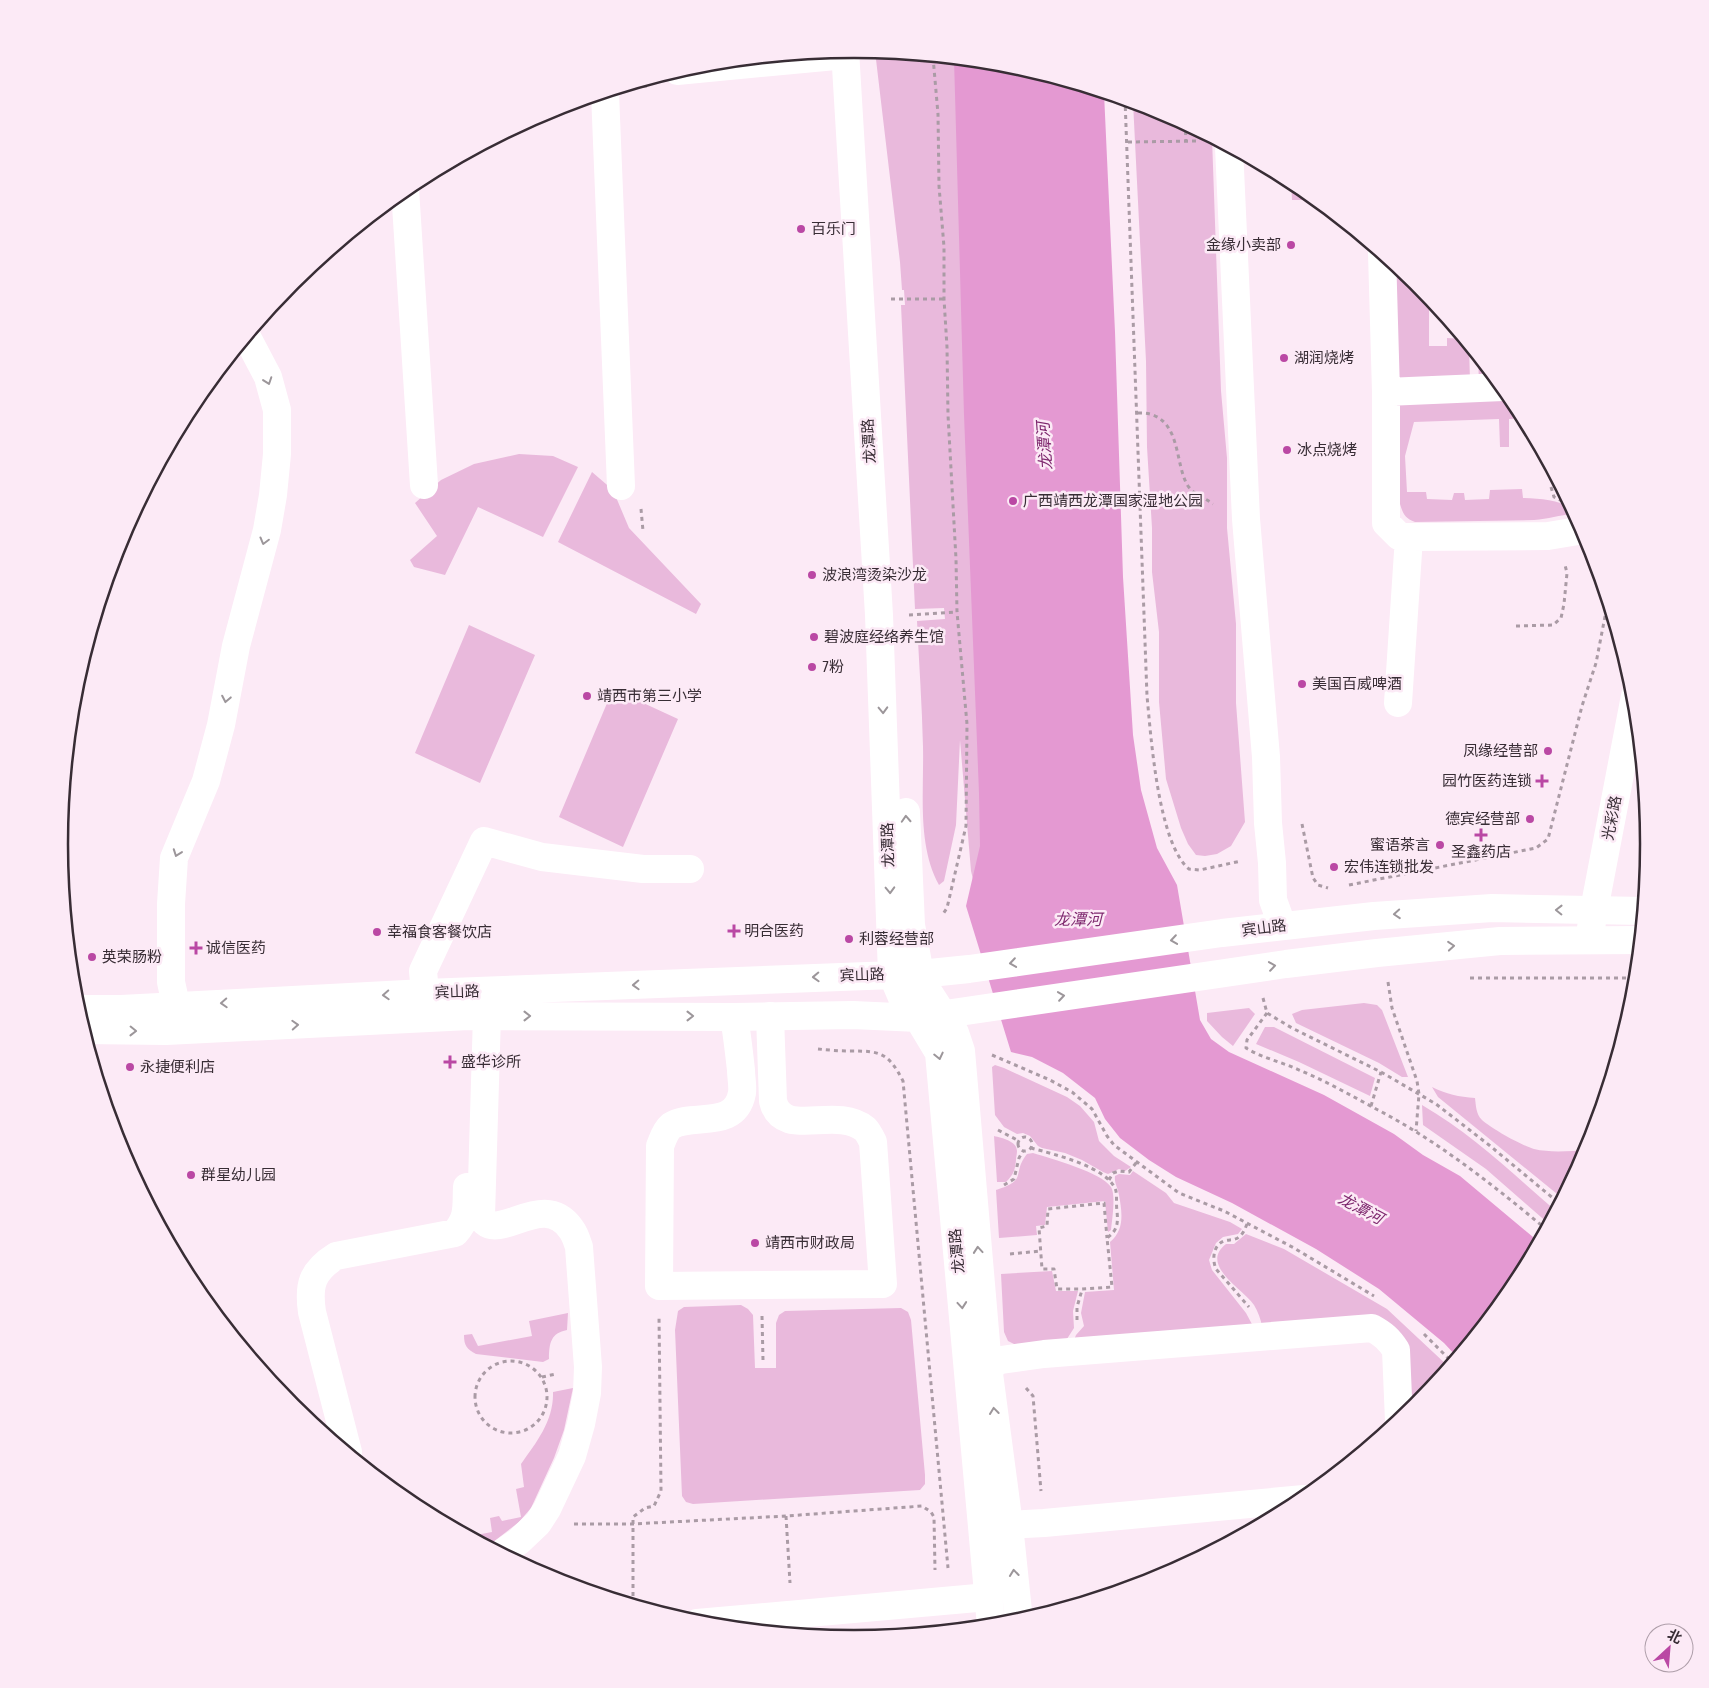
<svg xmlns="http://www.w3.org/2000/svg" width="1709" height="1688" font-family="'Asap Condensed','Noto Sans SC',sans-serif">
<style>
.green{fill:#e9b9dc}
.water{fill:#e499d2}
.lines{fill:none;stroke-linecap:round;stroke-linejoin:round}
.path{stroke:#aa9ba5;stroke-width:3;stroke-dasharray:4 4;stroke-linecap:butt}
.minor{stroke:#fff;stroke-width:28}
.major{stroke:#fff;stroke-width:28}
.oneway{stroke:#9c969a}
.poi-dot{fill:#ba48a4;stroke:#fceaf6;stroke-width:2}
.labels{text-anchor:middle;stroke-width:5;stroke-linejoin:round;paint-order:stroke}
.poi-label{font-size:15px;fill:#382d35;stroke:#fceaf6;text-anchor:start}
.street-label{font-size:15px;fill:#382d35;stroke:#fceaf6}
.water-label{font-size:16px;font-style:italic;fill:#7f296f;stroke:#fceaf6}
.rim{fill:none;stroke:#382d35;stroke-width:2.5}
</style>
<rect width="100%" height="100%" fill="#fceaf6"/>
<path class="green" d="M 875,51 L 1010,64 L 979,904 L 971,871 L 960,740 L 956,825 L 944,881 L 939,885 C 917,845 924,792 923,747 C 922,705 919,663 917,621 L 945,619 L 944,608 L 915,609 L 901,305 L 905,305 L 904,290 L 902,290 L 900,262 Z
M 1133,102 L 1159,109 L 1212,138 L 1221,391 L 1227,458 L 1227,528 L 1236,624 L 1236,703 L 1245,822 L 1231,846 L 1217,854 L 1205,856 L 1196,855 L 1188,844 L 1181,828 L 1166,779 L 1159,702 L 1159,632 L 1152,572 L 1152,528 L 1147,447 L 1146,361 Z
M 1291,180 L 1307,191 L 1306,200 L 1292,200 Z
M 1388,258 L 1417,282 L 1429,296 L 1429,346 L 1447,346 L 1447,338 L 1464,339 L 1469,346 L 1470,381 L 1400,380 L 1397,374 Z
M 1478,356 L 1500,383 L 1479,383 Z
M 1508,392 L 1516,402 L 1524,418 L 1509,419 L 1509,447 L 1500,447 L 1499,419 L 1414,422 L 1405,456 L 1407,492 L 1426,492 L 1427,499 L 1452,500 L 1454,493 L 1464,493 L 1465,500 L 1489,499 L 1490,490 L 1522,489 L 1523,498 C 1540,499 1558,499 1572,509 L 1573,514 C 1560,515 1548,519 1534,520 L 1415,522 C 1405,518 1403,514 1400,504 L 1397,404 Z
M 519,454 L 553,456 L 578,467 L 543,537 L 478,507 L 445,575 L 414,567 L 410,560 L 437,536 L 415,503 L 441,480 L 474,464 Z
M 592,472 L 613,490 L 629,528 L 701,604 L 696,614 L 558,542 Z
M 469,625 L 535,655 L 480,783 L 415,753 Z
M 613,689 L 678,719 L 623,847 L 559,817 Z
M 1364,1003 L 1377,1005 L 1382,1010 L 1408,1077 L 1402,1077 L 1379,1063 L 1296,1023 L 1292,1014 L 1302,1010 Z
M 1249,1008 L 1255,1014 L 1233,1046 L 1222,1037 L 1207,1021 L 1207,1013 Z
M 1265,1027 L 1274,1027 L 1375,1078 L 1370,1096 L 1299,1062 L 1256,1044 Z
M 995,1065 L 1004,1068 L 1067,1097 L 1080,1106 L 1094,1122 L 1099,1141 L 1114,1156 L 1131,1167 L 1125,1171 L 1119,1169 L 1108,1174 L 1103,1172 L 1082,1160 L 1065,1153 L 1042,1148 L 1038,1146 L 1030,1136 L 1023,1133 L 1017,1134 L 1004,1127 L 995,1115 L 992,1067 Z
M 1432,1087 C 1446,1094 1459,1097 1475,1098 C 1476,1106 1476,1114 1482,1120 C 1492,1129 1521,1145 1534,1149 C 1551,1153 1570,1151 1588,1150 L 1562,1198 L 1438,1097 Z
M 1422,1105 C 1472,1134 1512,1173 1556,1211 L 1549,1224 L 1486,1169 L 1423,1125 Z
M 994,1136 C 1002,1138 1017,1141 1017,1151 C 1017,1154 1016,1157 1016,1160 C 1015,1170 1014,1174 1006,1182 L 997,1182 Z
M 1033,1153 C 1052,1159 1101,1172 1111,1187 C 1116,1195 1112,1220 1111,1230 L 1108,1232 L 1105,1201 L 1047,1207 L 1045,1225 L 1036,1226 L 1037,1235 L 999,1238 L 996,1190 C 1029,1180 1011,1174 1027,1154 Z
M 1133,1171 L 1166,1193 L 1174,1203 L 1230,1222 L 1242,1229 L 1238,1234 L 1223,1237 L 1216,1243 L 1209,1260 L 1212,1270 L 1246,1313 L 1254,1328 L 1074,1340 L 1076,1335 L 1084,1326 L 1081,1313 L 1085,1292 L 1114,1290 L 1110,1242 C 1125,1230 1122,1212 1119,1195 C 1118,1188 1114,1183 1115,1176 L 1119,1174 L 1130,1175 Z
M 1246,1234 L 1284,1249 L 1387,1309 L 1449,1367 L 1417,1407 L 1410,1412 L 1406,1345 L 1262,1327 C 1261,1319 1258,1312 1254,1305 C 1242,1288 1199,1265 1226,1244 L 1234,1244 Z
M 1052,1271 L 1056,1291 L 1078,1291 L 1073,1311 L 1074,1328 L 1065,1342 L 1016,1345 L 1008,1341 L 1004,1332 L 1001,1274 Z
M 741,1305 L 748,1309 L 753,1315 L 755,1368 L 776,1368 L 776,1323 L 779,1315 L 785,1311 L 901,1308 L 908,1312 L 911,1320 L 925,1475 L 925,1484 L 920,1490 L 693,1504 L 686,1502 L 682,1496 L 675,1330 L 678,1311 L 684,1307 Z
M 568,1313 L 567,1330 C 551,1333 549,1343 549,1359 L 543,1362 L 476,1354 C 467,1349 464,1346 464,1335 L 472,1334 L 478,1346 L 532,1336 L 529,1321 Z
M 573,1388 L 564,1430 L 554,1458 L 531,1508 L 519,1522 L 488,1546 L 476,1539 L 476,1535 L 492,1532 L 490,1518 L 499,1516 L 502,1521 L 521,1517 L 516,1489 L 524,1487 L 521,1464 C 537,1442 554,1420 553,1392 Z"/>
<path class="water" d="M 954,59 L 1010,64 L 1104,93 L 1115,332 L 1123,577 L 1133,735 L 1141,790 L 1157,848 L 1177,885 L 1200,1020 L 1211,1039 L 1229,1052 L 1324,1095 L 1394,1134 L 1423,1155 L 1460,1176 L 1539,1242 L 1516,1286 L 1457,1357 L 1444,1343 L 1379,1289 L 1316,1249 L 1232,1203 L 1176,1177 L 1149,1160 L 1120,1138 L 1105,1119 L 1095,1098 L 1063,1073 L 1032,1057 L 1011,1052 L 966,906 L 980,846 L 979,793 L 964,415 Z"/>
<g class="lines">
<path class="path" d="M 933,57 L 938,114 L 939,186 L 944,247 L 944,299 L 947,347 L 948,415 L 956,559 L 957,612 L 967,724 L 966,826 L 947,908 L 943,914
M 635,86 L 649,86
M 1125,99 L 1147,696 C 1151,737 1158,843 1189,869 L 1200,870 L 1241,861
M 1185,123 L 1186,141
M 1128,142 L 1200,141
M 891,299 L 944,299
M 1138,413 C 1143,413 1148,413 1153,415 C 1181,426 1175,465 1188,486 C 1194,495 1204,497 1213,504
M 1551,487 L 1554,497 L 1562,501
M 641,509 L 643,531
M 909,615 L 957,612
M 1516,626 L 1553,625 L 1561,618 L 1564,604 L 1567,573 L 1565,565
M 1302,824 L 1313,878 L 1318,885 L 1328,888
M 1349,885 L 1536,848 L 1548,839 L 1582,706 L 1596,663 L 1608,601
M 1470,978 L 1636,978
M 1388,982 L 1392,1008 L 1417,1081 L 1419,1094 L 1416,1131
M 1263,998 L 1267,1013 L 1292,1028 L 1381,1072 L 1436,1104 L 1489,1145 L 1560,1204
M 1267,1013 L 1247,1040 L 1246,1048 C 1262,1058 1282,1062 1299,1070 C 1326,1081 1352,1096 1378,1110 C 1439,1142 1493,1185 1546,1229
M 818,1049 C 828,1050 839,1051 850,1051 C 880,1051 888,1052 903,1081 L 948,1568
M 992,1055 L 1050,1080 L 1072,1092 L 1092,1109 L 1107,1136 L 1114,1145 L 1179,1193 L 1224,1211 L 1294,1248 L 1374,1296
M 1371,1106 L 1381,1072
M 998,1130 L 1019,1141
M1018 1144a7 7 0 1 1 14 0a7 7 0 1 1-14 0Z
M 1031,1148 C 1053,1154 1109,1167 1116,1191 C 1117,1197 1116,1204 1117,1211 C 1118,1223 1118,1230 1107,1238 L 1112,1287 L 1082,1289 L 1057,1289 L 1054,1269 L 1042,1269 L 1039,1228 L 1047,1226 L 1048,1209 L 1104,1203 L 1107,1238
M 1109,1180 L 1113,1173 L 1119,1171 L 1129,1172 L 1136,1163
M 1004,1185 L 1014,1179 L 1019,1158 L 1023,1151
M 1247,1224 C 1245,1229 1243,1234 1239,1237 C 1234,1241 1229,1239 1224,1241 C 1213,1245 1212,1260 1216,1269 L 1249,1307
M 1010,1254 L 1041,1251
M 762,1316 L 763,1360
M 1077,1320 L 1077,1307 L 1082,1290
M 1424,1334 L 1453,1363
M475 1397a36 36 0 1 1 72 0a36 36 0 1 1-72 0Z
M 542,1377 L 556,1374
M 1026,1388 L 1033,1396 L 1041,1491
M 786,1516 L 790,1583
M 574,1524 L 632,1524 L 786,1516 L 922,1506 L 931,1512 L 934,1517 L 935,1570
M 633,1604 L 633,1517 L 645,1508 L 654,1506 L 661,1491 L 659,1316"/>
<path class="minor" d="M 677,71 L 846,55
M 605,93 L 621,486
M 1229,147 L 1246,519 L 1266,757 L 1268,823 L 1272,863 L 1273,900 L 1282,925
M 405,189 L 424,485
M 1382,253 L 1386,392 L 1386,523 L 1399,536 L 1409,537 L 1548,536 L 1584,530
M 1386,392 L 1503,387
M 1398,703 L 1409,537
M 1589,940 L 1594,910 L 1635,696
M 425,993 L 423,971 L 484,841 L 542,857 L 643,869 L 690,869
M 176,1005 L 171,982 L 171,904 L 174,858 L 206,781 L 221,725 L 236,646 L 267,530 L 273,495 L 277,454 L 277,410 L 268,377 L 247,337
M 487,1015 L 481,1216 C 482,1218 483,1220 485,1222 C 503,1238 545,1191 571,1229 C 575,1234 577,1241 579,1247 L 588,1367 L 587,1393 L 581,1424 L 572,1456 L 547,1509 L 538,1523 L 519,1541 L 502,1553
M 734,1017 C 737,1034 739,1052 741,1070 C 741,1077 743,1086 742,1093 C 735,1131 692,1112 671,1126 C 665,1131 663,1139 660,1146 L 659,1286 L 883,1284 L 873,1142 C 871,1138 868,1132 865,1129 C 835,1105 782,1140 773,1101 L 770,1016
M 988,1366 L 1001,1360 L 1044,1354 L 1372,1328 C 1383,1334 1389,1339 1396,1350 L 1399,1421
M 348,1452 L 312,1312 C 308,1285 312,1271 336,1256 L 455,1233 C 469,1217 466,1207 467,1187
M 1009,1525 L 1044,1523 L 1304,1499
M 697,1623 L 988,1597"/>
<path class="major" d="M 845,50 L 879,615 L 892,974 L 903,1000 L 918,1018 L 939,1053 L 991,1626
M 906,812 L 911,925 L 920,974 L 929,993 L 955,1033 L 961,1051 L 988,1366 L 1009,1525 L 1019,1621
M 78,1009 L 121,1009 L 425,993 L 920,974 L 969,969 L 1222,933 L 1374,916 L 1492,908 L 1643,911
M 84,1030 L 166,1031 L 469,1016 L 734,1017 L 853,1015 L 918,1018 L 1286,964 L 1377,953 L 1500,941 L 1640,940"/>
</g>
<defs><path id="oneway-chevron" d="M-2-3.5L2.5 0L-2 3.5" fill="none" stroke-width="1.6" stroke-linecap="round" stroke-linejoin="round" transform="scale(1.25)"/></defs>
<g class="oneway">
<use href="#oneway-chevron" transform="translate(268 381) rotate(71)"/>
<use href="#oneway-chevron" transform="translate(264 541) rotate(105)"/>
<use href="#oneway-chevron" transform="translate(226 699) rotate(101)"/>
<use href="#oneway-chevron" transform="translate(883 710) rotate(88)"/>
<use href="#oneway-chevron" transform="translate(906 819) rotate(-93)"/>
<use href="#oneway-chevron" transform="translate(177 853) rotate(110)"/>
<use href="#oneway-chevron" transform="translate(890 890) rotate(88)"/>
<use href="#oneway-chevron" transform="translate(1559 910) rotate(-179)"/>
<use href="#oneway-chevron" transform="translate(1397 914) rotate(176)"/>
<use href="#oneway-chevron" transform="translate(1174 940) rotate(172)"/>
<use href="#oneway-chevron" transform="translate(1451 946) rotate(-5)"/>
<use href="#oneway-chevron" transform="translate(1013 963) rotate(172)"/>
<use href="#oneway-chevron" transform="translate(1272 966) rotate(-8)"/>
<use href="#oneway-chevron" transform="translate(816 977) rotate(178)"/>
<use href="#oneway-chevron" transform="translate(636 985) rotate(178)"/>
<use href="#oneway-chevron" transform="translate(386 995) rotate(177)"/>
<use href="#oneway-chevron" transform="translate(1061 996) rotate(-8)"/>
<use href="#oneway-chevron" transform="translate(224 1003) rotate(177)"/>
<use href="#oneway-chevron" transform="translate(527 1016)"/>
<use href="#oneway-chevron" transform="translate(690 1016)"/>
<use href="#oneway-chevron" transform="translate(295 1025) rotate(-3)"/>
<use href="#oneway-chevron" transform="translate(133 1031) rotate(1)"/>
<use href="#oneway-chevron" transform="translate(939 1056) rotate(77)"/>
<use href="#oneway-chevron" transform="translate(978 1250) rotate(-95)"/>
<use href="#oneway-chevron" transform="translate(962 1305) rotate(85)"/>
<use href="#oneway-chevron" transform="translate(994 1411) rotate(-97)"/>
<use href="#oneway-chevron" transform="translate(1014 1573) rotate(-96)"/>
</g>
<g class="poi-dot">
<circle cx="801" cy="229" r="5"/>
<circle cx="1291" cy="245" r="5"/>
<circle cx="1284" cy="358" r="5"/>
<circle cx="1287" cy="450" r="5"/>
<circle cx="1013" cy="501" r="5"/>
<circle cx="812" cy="575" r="5"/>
<circle cx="814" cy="637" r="5"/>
<circle cx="812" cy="667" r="5"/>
<circle cx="1302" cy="684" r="5"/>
<circle cx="587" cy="696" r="5"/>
<circle cx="1548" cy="751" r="5"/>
<path d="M1539.5 773.5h5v5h5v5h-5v5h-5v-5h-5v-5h5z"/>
<circle cx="1530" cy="819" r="5"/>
<path d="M1478.5 827.5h5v5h5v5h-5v5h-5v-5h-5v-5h5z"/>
<circle cx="1440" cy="845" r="5"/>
<circle cx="1334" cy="867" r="5"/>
<path d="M731.5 923.5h5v5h5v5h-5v5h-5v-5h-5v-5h5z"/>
<circle cx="377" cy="932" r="5"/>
<circle cx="849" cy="939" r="5"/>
<path d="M193.5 940.5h5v5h5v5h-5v5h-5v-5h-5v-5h5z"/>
<circle cx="92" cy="957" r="5"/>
<path d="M447.5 1054.5h5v5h5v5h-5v5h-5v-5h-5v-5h5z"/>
<circle cx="130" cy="1067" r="5"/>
<circle cx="191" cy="1175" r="5"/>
<circle cx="755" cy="1243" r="5"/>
</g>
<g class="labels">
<g class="poi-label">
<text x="811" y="234">百乐门</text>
<text x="1281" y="250" text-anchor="end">金缘小卖部</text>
<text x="1294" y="363">湖润烧烤</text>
<text x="1297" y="455">冰点烧烤</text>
<text x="1023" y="506">广西靖西龙潭国家湿地公园</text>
<text x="822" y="580">波浪湾烫染沙龙</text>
<text x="824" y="642">碧波庭经络养生馆</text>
<text x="822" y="672">7粉</text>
<text x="1312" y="689">美国百威啤酒</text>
<text x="597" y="701">靖西市第三小学</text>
<text x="1538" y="756" text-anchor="end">凤缘经营部</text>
<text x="1532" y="786" text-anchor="end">园竹医药连锁</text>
<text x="1520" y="824" text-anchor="end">德宾经营部</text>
<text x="1430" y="850" text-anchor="end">蜜语茶言</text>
<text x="1481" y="857" text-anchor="middle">圣鑫药店</text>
<text x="1344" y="872">宏伟连锁批发</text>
<text x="744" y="936">明合医药</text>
<text x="387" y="937">幸福食客餐饮店</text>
<text x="859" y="944">利蓉经营部</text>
<text x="206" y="953">诚信医药</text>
<text x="102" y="962">英荣肠粉</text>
<text x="461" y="1067">盛华诊所</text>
<text x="140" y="1072">永捷便利店</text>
<text x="201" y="1180">群星幼儿园</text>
<text x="765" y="1248">靖西市财政局</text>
</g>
<g class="street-label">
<text transform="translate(869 441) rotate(-93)" y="5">龙潭路</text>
<text transform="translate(1612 818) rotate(-79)" y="5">光彩路</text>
<text transform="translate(888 845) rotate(-92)" y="5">龙潭路</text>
<text transform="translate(1264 928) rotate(-7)" y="5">宾山路</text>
<text transform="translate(862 975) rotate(-2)" y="5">宾山路</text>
<text transform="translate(457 992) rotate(-2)" y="5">宾山路</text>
<text transform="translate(957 1251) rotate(-95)" y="5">龙潭路</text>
</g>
<g class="water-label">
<text transform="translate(1044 446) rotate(-94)" y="6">龙潭河</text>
<text x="1078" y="925">龙潭河</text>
<text transform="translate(1361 1208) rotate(28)" y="6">龙潭河</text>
</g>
</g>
<path d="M0 0H1709V1688H0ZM68 844a786 786 0 1 1 1572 0a786 786 0 1 1-1572 0Z" fill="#fceaf6" fill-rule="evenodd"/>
<path class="rim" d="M68 844a786 786 0 1 1 1572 0a786 786 0 1 1-1572 0Z"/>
<g transform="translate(1669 1648) rotate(26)"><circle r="24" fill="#fceaf6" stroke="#ae9ea9"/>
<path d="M0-4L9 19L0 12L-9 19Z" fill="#ba48a4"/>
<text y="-8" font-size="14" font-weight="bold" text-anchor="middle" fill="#382d35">北</text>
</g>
</svg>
